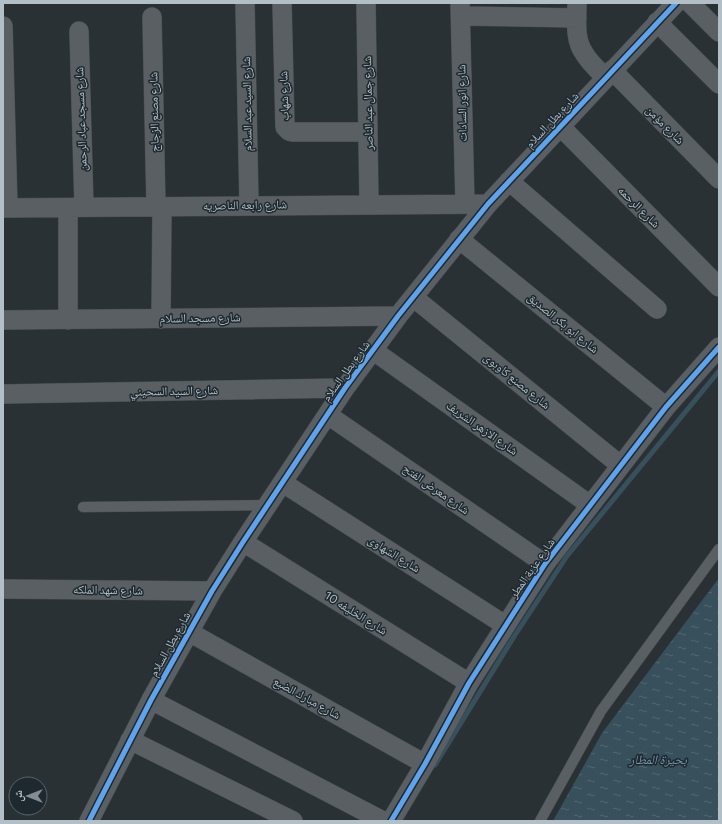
<svg xmlns="http://www.w3.org/2000/svg" width="722" height="824" font-family="Commissioner,'Noto Naskh Arabic',sans-serif">
<style>
.water{fill:url(#water-ripples)}
.lines{fill:none;stroke-linecap:round;stroke-linejoin:round}
.stream{stroke:#384f5c;stroke-width:5}
.service-casing{stroke:#474d50;stroke-width:11}
.minor-casing{stroke:#474d50;stroke-width:20}
.service{stroke:#595f63;stroke-width:10}
.minor{stroke:#595f63;stroke-width:19}
.cycleway-casing{stroke:#1d292f;stroke-width:8}
.cycleway{stroke:#60a3ed;stroke-width:5}
.labels{text-anchor:middle;stroke-width:3;stroke-linejoin:round;paint-order:stroke}
.street-label{font-size:12px;fill:#b3bfc6;stroke:#1d292f}
.water-label{font-size:13px;font-style:italic;fill:#7596a8;stroke:#1d292f}
</style>
<defs>
<pattern id="water-ripples" width="26" height="14" patternUnits="userSpaceOnUse"><rect width="26" height="14" fill="#384f5c"/><path d="M2 4q2-2 4 0t4 0M15 11q2-2 4 0t4 0" fill="none" stroke="#526772"/></pattern>
</defs>
<rect width="100%" height="100%" fill="#293135"/>
<path class="water" d="M 719,578 L 719,821 L 553,821 L 602,733 Z"/>
<g class="lines">
<path class="stream" d="M 435,765 L 515,635 L 567,556 L 719,371"/>
<defs>
<path id="service" d="M 83,507 L 268,505
M 540,821 L 601,711 L 719,549"/>
<path id="minor" d="M 245,3 L 249,205
M 282,3 L 285,127 L 289,131 L 293,132 L 368,132
M 366,3 L 369,204
M 460,3 L 465,204
M 577,3 C 577,19 574,39 584,53 C 589,62 598,70 605,77
M 690,3 L 719,32
M 461,16 L 577,18
M 152,17 L 156,207
M 657,22 L 719,84
M 3,26 L 8,208
M 79,31 L 84,207
M 612,70 L 719,179
M 560,126 L 719,287
M 509,181 L 657,309
M 3,208 L 488,204
M 68,208 L 68,320
M 459,239 L 666,407
M 413,297 L 620,465
M 161,319 L 162,206
M 3,320 L 398,316
M 374,351 L 590,505
M 3,394 L 345,388
M 328,415 L 545,564
M 283,483 L 505,625
M 243,542 L 469,683
M 3,589 L 212,591
M 189,632 L 425,764
M 151,700 L 383,821
M 130,740 L 293,821
M 89,821 L 151,700 L 212,591 L 243,542 L 345,388 L 398,316 L 488,204 L 676,3
M 391,821 L 425,764 L 469,683 L 545,564 L 666,407 L 719,347"/>
</defs>
<use href="#service" class="service-casing"/>
<use href="#minor" class="minor-casing"/>
<use href="#service" class="service"/>
<use href="#minor" class="minor"/>
<defs>
<path id="cycleway" d="M 89,821 L 151,700 L 212,591 L 243,542 L 345,388 L 398,316 L 488,204 L 676,3
M 391,821 L 425,764 L 469,683 L 545,564 L 666,407 L 719,347"/>
</defs>
<use href="#cycleway" class="cycleway-casing"/>
<use href="#cycleway" class="cycleway"/>
</g>
<g class="labels">
<g class="street-label">
<text transform="translate(284 96) rotate(-92)" y="4">شارع شهاب</text>
<text transform="translate(368 103) rotate(-91)" y="4">شارع جمال عبد الناصر</text>
<text transform="translate(462 103) rotate(-91)" y="4">شارع انور السادات</text>
<text transform="translate(247 104) rotate(-91)" y="4">شارع السيد عبد السلام</text>
<text transform="translate(154 112) rotate(-91)" y="4">شارع مصنع الزجاج</text>
<text transform="translate(81 119) rotate(-92)" y="4">شارع مسجد عباد الرحمن</text>
<text transform="translate(552 120) rotate(-47)" y="4">شارع بطل السلام</text>
<text transform="translate(665 125) rotate(45)" y="4">شارع مؤمن</text>
<text transform="translate(245 205) rotate(-1)" y="4">شارع رابعه الناصريه</text>
<text transform="translate(639 207) rotate(45)" y="4">شارع الرحمه</text>
<text transform="translate(200 318) rotate(-1)" y="4">شارع مسجد السلام</text>
<text transform="translate(563 323) rotate(39)" y="4">شارع ابو بكر الصديق</text>
<text transform="translate(346 371) rotate(-54)" y="4">شارع بطل السلام</text>
<text transform="translate(517 381) rotate(39)" y="4">شارع مصنع كاوبوى</text>
<text transform="translate(174 391) rotate(-1)" y="4">شارع السيد السحيني</text>
<text transform="translate(482 428) rotate(35)" y="4">شارع الازهر الشريف</text>
<text transform="translate(436 489) rotate(35)" y="4">شارع معرض الفتح</text>
<text transform="translate(394 554) rotate(32)" y="4">شارع الشهاوى</text>
<text transform="translate(532 568) rotate(-55)" y="4">شارع عزبة المطر</text>
<text transform="translate(108 590) rotate(1)" y="4">شارع شهد الملكه</text>
<text transform="translate(356 613) rotate(32)" y="4">شارع الخليفه 10</text>
<text transform="translate(170 644) rotate(-61)" y="4">شارع بطل السلام</text>
<text transform="translate(307 698) rotate(29)" y="4">شارع مبارك الضبع</text>
</g>
<g class="water-label">
<text x="658" y="764">بحيرة المطار</text>
</g>
</g>
<rect width="722" height="824" fill="none" stroke="#b3bfc6" stroke-width="8"/>
<g transform="translate(28 796) rotate(270)"><circle r="19" fill="#1d292f" stroke="#59656b"/>
<path d="M0-3L7 15L0 10L-7 15Z" fill="#838d93"/>
<text y="-6" font-size="11" font-weight="bold" text-anchor="middle" fill="#b3bfc6">ش</text>
</g>
</svg>
